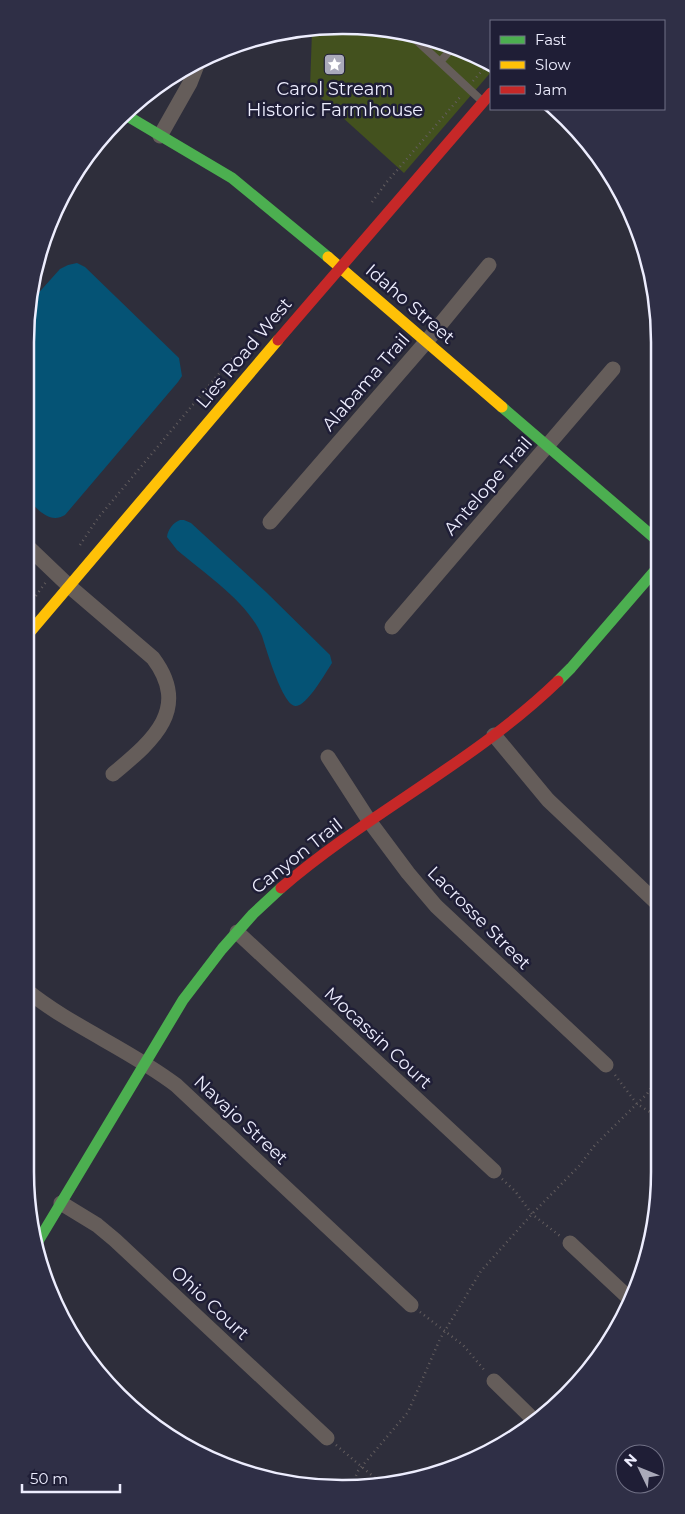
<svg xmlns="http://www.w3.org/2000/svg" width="685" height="1514" font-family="Montserrat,sans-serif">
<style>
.green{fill:#43511e}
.water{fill:#055375}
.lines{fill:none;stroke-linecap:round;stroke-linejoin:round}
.path{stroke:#645e5f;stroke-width:2.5;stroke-dasharray:1 4;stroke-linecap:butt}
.lane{stroke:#655d5a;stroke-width:8}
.street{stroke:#655d5a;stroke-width:15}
.fast{stroke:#4caf50;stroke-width:11}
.slow{stroke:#ffc107;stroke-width:11}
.jam{stroke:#c62828;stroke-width:11}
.labels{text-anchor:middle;stroke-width:5;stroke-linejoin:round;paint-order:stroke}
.poi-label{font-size:18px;fill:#ededfe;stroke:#1f1e36}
.street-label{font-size:18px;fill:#ededfe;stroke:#1f1e36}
.rim{fill:none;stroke:#ededfe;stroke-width:2.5}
</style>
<rect width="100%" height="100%" fill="#2e2e3b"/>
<path class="green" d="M 342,25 L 464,49 L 491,65 L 491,72 L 404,173 L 310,88 L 312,31 Z"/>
<path class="water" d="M 77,263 L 85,267 L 179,358 L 182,376 L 178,382 L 65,515 C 49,525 37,508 25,497 L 25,342 L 34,298 L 60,269 L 68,265 Z
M 180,520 L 184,520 L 191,523 L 266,592 L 330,655 L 332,663 C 326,672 307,706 296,706 C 283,707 266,648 262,636 C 248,602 205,574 177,550 L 167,537 C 168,529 173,523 180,520 Z"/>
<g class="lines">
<path class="path" d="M 473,81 L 489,63
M 372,202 L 386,183 L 462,95
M 80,545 L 98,518 L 227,364 L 270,321
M 30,604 L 46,582
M 615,1075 L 637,1104 L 660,1118
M 502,1179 L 515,1191 L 532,1214 L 560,1236
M 420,1312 L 463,1345 L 486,1372
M 336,1445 L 375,1478 L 382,1486
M 352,1485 L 358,1471 L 408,1412 L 440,1339 L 481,1271 L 532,1214 L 579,1166 L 595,1145 L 647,1094 L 660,1075"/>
<path class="lane" d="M 416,40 L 440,62
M 453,47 L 440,62 L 482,101"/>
<path class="street" d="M 160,136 L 190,83 L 197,65
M 270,522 L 426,342 L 489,265
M 25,544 L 69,586 L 153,658 C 192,710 151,742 113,774
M 392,627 L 613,369
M 494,735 L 548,800 L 659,905
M 328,757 L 370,822 L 408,873 L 436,906 L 606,1065
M 237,932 L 494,1171
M 25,989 C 70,1026 129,1049 176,1085 L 411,1305
M 61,1203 L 97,1225 L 115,1240 L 327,1438
M 570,1243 L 631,1300
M 494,1381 L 534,1420"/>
<path class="fast" d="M 124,114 L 232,178 L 328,257
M 502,407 L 658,541
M 558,681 L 571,668 L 658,567
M 37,1243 L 183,1000 L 222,949 L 253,914 L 281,888"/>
<path class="slow" d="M 328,257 L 502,407
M 25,638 L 278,340"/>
<path class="jam" d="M 278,340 L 491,93
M 281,888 C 368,813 474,762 558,681"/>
</g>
<defs>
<symbol id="sight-square" viewBox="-11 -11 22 22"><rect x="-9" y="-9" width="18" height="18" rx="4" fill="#aaaaba" stroke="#1f1e36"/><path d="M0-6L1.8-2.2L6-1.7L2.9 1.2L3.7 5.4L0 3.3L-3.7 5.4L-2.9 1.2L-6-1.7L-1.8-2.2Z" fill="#fff"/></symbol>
</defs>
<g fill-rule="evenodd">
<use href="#sight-square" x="322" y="52" width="25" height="25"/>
</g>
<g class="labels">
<g class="poi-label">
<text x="335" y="95">Carol Stream<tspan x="335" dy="21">Historic Farmhouse</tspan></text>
</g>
<g class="street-label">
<text transform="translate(410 304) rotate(41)" y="6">Idaho Street</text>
<text transform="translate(244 353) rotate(-50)" y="6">Lies Road West</text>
<text transform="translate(366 382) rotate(-49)" y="6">Alabama Trail</text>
<text transform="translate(488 486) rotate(-49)" y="6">Antelope Trail</text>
<text transform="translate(297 856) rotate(-38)" y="6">Canyon Trail</text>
<text transform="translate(479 918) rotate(45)" y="6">Lacrosse Street</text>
<text transform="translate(378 1038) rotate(43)" y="6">Mocassin Court</text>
<text transform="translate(241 1120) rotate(43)" y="6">Navajo Street</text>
<text transform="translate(210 1303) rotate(43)" y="6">Ohio Court</text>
</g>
</g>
<path d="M0 0H685V1514H0ZM342 34H343A308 308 0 0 1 651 342V1172A308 308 0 0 1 343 1480H342A308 308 0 0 1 34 1172V342A308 308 0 0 1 342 34Z" fill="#2f2f46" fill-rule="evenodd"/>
<path class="rim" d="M342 34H343A308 308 0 0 1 651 342V1172A308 308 0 0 1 343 1480H342A308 308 0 0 1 34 1172V342A308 308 0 0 1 342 34Z"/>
<rect x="490" y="20" width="175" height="90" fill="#1f1e36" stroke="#717186"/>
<rect x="500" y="36" width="25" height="8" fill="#4caf50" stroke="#717186"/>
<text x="535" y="45" font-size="15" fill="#ededfe">Fast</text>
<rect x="500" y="61" width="25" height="8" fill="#ffc107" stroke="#717186"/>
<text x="535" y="70" font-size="15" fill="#ededfe">Slow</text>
<rect x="500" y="86" width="25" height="8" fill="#c62828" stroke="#717186"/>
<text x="535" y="95" font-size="15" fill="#ededfe">Jam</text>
<g transform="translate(640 1469) rotate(313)"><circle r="24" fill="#1f1e36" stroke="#717186"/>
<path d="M0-4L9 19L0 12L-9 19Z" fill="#aaaaba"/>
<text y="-8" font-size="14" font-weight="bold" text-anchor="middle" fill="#ededfe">N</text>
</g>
<path d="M22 1484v8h98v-8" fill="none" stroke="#ededfe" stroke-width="2.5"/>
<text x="30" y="1484" font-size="15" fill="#ededfe" stroke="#1f1e36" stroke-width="4" paint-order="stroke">50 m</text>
</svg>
